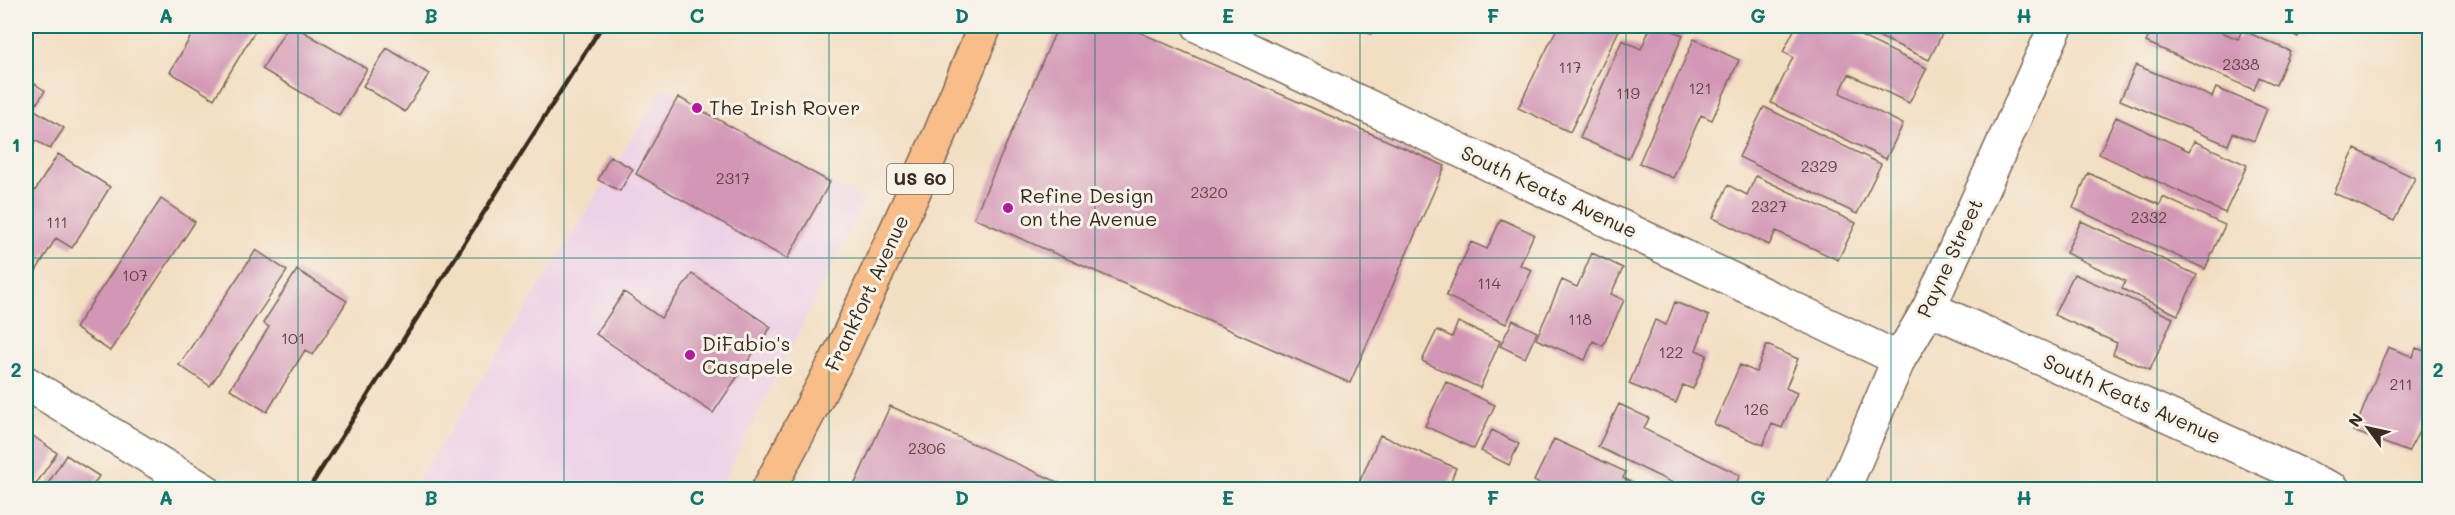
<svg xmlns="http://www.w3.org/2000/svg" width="2455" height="515" font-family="Mali,sans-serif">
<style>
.built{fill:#eed0e7}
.building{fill:#d397b6}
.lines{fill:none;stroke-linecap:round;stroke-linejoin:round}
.street-casing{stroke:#7b6957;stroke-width:36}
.primary-casing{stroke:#7b6957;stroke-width:36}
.street{stroke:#fff;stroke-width:33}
.primary{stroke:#f8bd89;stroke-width:33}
.rail{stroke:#3b2a1e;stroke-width:4.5}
.grid{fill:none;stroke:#0f766e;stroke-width:1.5;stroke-opacity:0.55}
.poi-dot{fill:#b5179e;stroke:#f7f3e8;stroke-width:2}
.labels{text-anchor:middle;stroke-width:6;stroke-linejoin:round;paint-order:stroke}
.number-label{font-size:16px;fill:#614544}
.shield{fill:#f7f3e8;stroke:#73665b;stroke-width:1.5}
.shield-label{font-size:18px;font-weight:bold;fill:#3b2a1e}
.poi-label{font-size:20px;fill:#3b2a1e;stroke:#f7f3e8;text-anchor:start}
.street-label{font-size:20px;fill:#3b2a1e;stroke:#f7f3e8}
.neatline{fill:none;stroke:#0f766e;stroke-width:2}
.grid-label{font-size:20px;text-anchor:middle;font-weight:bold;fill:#0f766e}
</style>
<rect width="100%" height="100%" fill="#f7f3e8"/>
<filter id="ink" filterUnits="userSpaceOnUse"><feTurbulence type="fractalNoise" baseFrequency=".0167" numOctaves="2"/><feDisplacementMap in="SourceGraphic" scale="12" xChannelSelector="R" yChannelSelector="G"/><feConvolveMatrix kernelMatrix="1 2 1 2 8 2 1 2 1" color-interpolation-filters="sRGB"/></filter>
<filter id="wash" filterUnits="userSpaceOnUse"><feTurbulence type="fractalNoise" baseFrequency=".008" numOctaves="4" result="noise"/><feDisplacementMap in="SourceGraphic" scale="24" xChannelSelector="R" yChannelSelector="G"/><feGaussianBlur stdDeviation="1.35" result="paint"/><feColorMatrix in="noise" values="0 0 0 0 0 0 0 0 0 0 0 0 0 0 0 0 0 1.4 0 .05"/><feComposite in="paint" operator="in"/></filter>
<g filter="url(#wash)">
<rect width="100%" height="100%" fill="#f3dec2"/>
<path class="built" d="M 664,87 L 865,201 L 719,489 L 413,490 Z"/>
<g id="blocks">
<path class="building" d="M 197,26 L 258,26 L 214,99 L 170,72 Z
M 288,26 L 294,26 L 367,69 L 339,115 L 262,69 Z
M 1058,26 L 1125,26 L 1445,166 L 1350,383 L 974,218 Z
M 1353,26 L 1375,26 L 1371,34 Z
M 1558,26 L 1621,26 L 1570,132 L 1518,108 Z
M 1651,26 L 1661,26 L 1683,35 L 1628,159 L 1580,138 L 1622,40 L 1641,49 Z
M 1796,26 L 1840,26 L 1927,68 L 1909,103 L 1849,74 L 1840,93 L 1903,124 L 1886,159 L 1771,103 L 1793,57 L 1783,52 Z
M 1857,26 L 1946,26 L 1929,60 Z
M 2153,26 L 2207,26 L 2238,39 L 2242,30 L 2290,51 L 2276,85 L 2259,77 L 2254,90 L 2146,42 Z
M 2273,26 L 2304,26 L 2298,37 Z
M 1694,39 L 1739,60 L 1712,120 L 1701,115 L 1673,178 L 1639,163 Z
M 387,48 L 429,74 L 405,112 L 363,86 Z
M 2136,65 L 2212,97 L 2216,88 L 2267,109 L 2254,141 L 2233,133 L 2228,145 L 2120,100 Z
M 31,81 L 45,91 L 33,109 L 64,128 L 50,149 L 35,140 L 26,155 L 26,89 Z
M 678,97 L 830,182 L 787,259 L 636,174 Z
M 1764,107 L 1881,164 L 1857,214 L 1739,157 Z
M 2116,117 L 2189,151 L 2194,141 L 2247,165 L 2225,213 L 2099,154 Z
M 2355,149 L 2415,178 L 2394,221 L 2334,193 Z
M 58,154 L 110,187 L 72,248 L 56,238 L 36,271 L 26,265 L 26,205 Z
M 610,156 L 633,169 L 620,191 L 598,180 Z
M 2088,173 L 2160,205 L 2163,197 L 2225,225 L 2205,269 L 2073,208 Z
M 1756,176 L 1856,223 L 1838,260 L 1776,231 L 1769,245 L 1713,218 L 1728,185 L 1747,195 Z
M 161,199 L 195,222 L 110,351 L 75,328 Z
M 1501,219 L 1534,234 L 1520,265 L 1532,270 L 1506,324 L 1446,296 L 1471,242 L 1487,249 Z
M 2081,221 L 2197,275 L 2178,315 L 2122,289 L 2125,281 L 2066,253 Z
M 256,250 L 287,271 L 210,386 L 179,365 Z
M 1592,253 L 1623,268 L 1611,294 L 1624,300 L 1603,346 L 1593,341 L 1585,360 L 1536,339 L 1562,280 L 1577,287 Z
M 297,270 L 347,301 L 313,355 L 305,350 L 267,412 L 230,389 L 269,327 L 263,323 Z
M 692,274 L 771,327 L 713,413 L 596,334 L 624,292 L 661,318 Z
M 2074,274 L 2173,318 L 2150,370 L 2113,354 L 2117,343 L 2054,315 Z
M 1675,302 L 1709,316 L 1696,350 L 1707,355 L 1693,389 L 1683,385 L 1676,403 L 1629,384 L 1655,320 L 1666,325 Z
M 1513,320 L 1537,332 L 1525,358 L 1500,346 Z
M 1458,322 L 1500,341 L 1480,388 L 1422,361 L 1437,330 L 1452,337 Z
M 1767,345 L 1798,359 L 1786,388 L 1797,393 L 1782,428 L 1772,424 L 1763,445 L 1714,424 L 1740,365 L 1756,372 Z
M 2388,347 L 2413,357 L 2416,348 L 2430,353 L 2430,411 L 2408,452 L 2353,431 L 2362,420 L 2359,419 Z
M 1446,382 L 1495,405 L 1474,449 L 1425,426 Z
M 1619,404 L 1649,418 L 1644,429 L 1740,475 L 1733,490 L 1687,490 L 1598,447 Z
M 890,406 L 1075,490 L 852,490 Z
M 1492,430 L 1519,444 L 1509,465 L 1481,451 Z
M 26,431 L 57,453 L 32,490 L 26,490 Z
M 1380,435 L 1456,468 L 1447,490 L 1356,490 Z
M 1554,439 L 1626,472 L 1623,478 L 1649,490 L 1553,490 L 1534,481 Z
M 66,455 L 99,476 L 90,490 L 44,490 Z"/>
</g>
</g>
<g filter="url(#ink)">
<use href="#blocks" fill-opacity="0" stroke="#7b6957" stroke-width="1.5"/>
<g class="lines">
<defs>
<path id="street" d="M 1199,26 L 1899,359
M 1929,308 L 2334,490
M 26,383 L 204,490
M 1843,490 L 1899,359 L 1929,308 L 2056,26"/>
<path id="primary" d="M 768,490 L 843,348 L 940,134 L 985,26"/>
</defs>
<use href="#street" class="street-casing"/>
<use href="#primary" class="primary-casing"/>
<use href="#street" class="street"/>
<use href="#primary" class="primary"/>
<path class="rail" d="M 308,490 L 602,26"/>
</g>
</g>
<path class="grid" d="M 298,26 L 298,490M 564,26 L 564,490M 829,26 L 829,490M 1095,26 L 1095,490M 1360,26 L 1360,490M 1626,26 L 1626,490M 1891,26 L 1891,490M 2157,26 L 2157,490M 26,258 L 2430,258"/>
<g class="poi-dot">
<circle cx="697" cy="108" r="6"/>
<circle cx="1008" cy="208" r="6"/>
<circle cx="690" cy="355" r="6"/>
</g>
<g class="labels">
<g class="number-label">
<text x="2241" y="70">2338</text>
<text x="1570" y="73">117</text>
<text x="1700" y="94">121</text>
<text x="1628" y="99">119</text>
<text x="1819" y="172">2329</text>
<text x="733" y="184">2317</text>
<text x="1209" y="198">2320</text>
<text x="1769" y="212">2327</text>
<text x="2149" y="223">2332</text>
<text x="57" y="228">111</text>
<text x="135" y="281">107</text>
<text x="1489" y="289">114</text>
<text x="1580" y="325">118</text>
<text x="293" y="344">101</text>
<text x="1671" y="358">122</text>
<text x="2401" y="390">211</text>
<text x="1756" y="415">126</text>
<text x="927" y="454">2306</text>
</g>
<rect class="shield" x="887" y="164" width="66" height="30" rx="4.5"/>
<g class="shield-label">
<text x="920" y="185">US 60</text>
</g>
<g class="poi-label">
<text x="709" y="115">The Irish Rover</text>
<text x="1020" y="203">Refine Design<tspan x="1020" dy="23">on the Avenue</tspan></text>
<text x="702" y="351">DiFabio's<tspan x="702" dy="23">Casapele</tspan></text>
</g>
<g class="street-label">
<text transform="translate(1549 192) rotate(25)" y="7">South Keats Avenue</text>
<text transform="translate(1950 258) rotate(-65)" y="7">Payne Street</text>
<text transform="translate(867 293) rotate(-65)" y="7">Frankfort Avenue</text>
<text transform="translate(2132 399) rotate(24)" y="7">South Keats Avenue</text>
</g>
</g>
<rect width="2455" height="515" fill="none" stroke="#f7f3e8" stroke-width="66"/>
<g transform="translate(2368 428) rotate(303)" stroke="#f7f3e8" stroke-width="4.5" paint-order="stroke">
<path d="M0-4.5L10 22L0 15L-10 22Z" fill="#3b2a1e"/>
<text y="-9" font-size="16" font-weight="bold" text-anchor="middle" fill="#3b2a1e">N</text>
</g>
<rect x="33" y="33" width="2389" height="449" class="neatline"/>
<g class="grid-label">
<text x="166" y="23">A</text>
<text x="431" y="23">B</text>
<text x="697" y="23">C</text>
<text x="962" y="23">D</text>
<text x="1228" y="23">E</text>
<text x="1493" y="23">F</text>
<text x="1758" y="23">G</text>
<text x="2024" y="23">H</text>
<text x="2289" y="23">I</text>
<text x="16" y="152">1</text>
<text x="2438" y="152">1</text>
<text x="16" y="377">2</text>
<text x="2438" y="377">2</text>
<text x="166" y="505">A</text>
<text x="431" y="505">B</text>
<text x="697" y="505">C</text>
<text x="962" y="505">D</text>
<text x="1228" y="505">E</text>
<text x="1493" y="505">F</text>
<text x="1758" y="505">G</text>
<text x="2024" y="505">H</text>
<text x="2289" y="505">I</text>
</g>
</svg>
